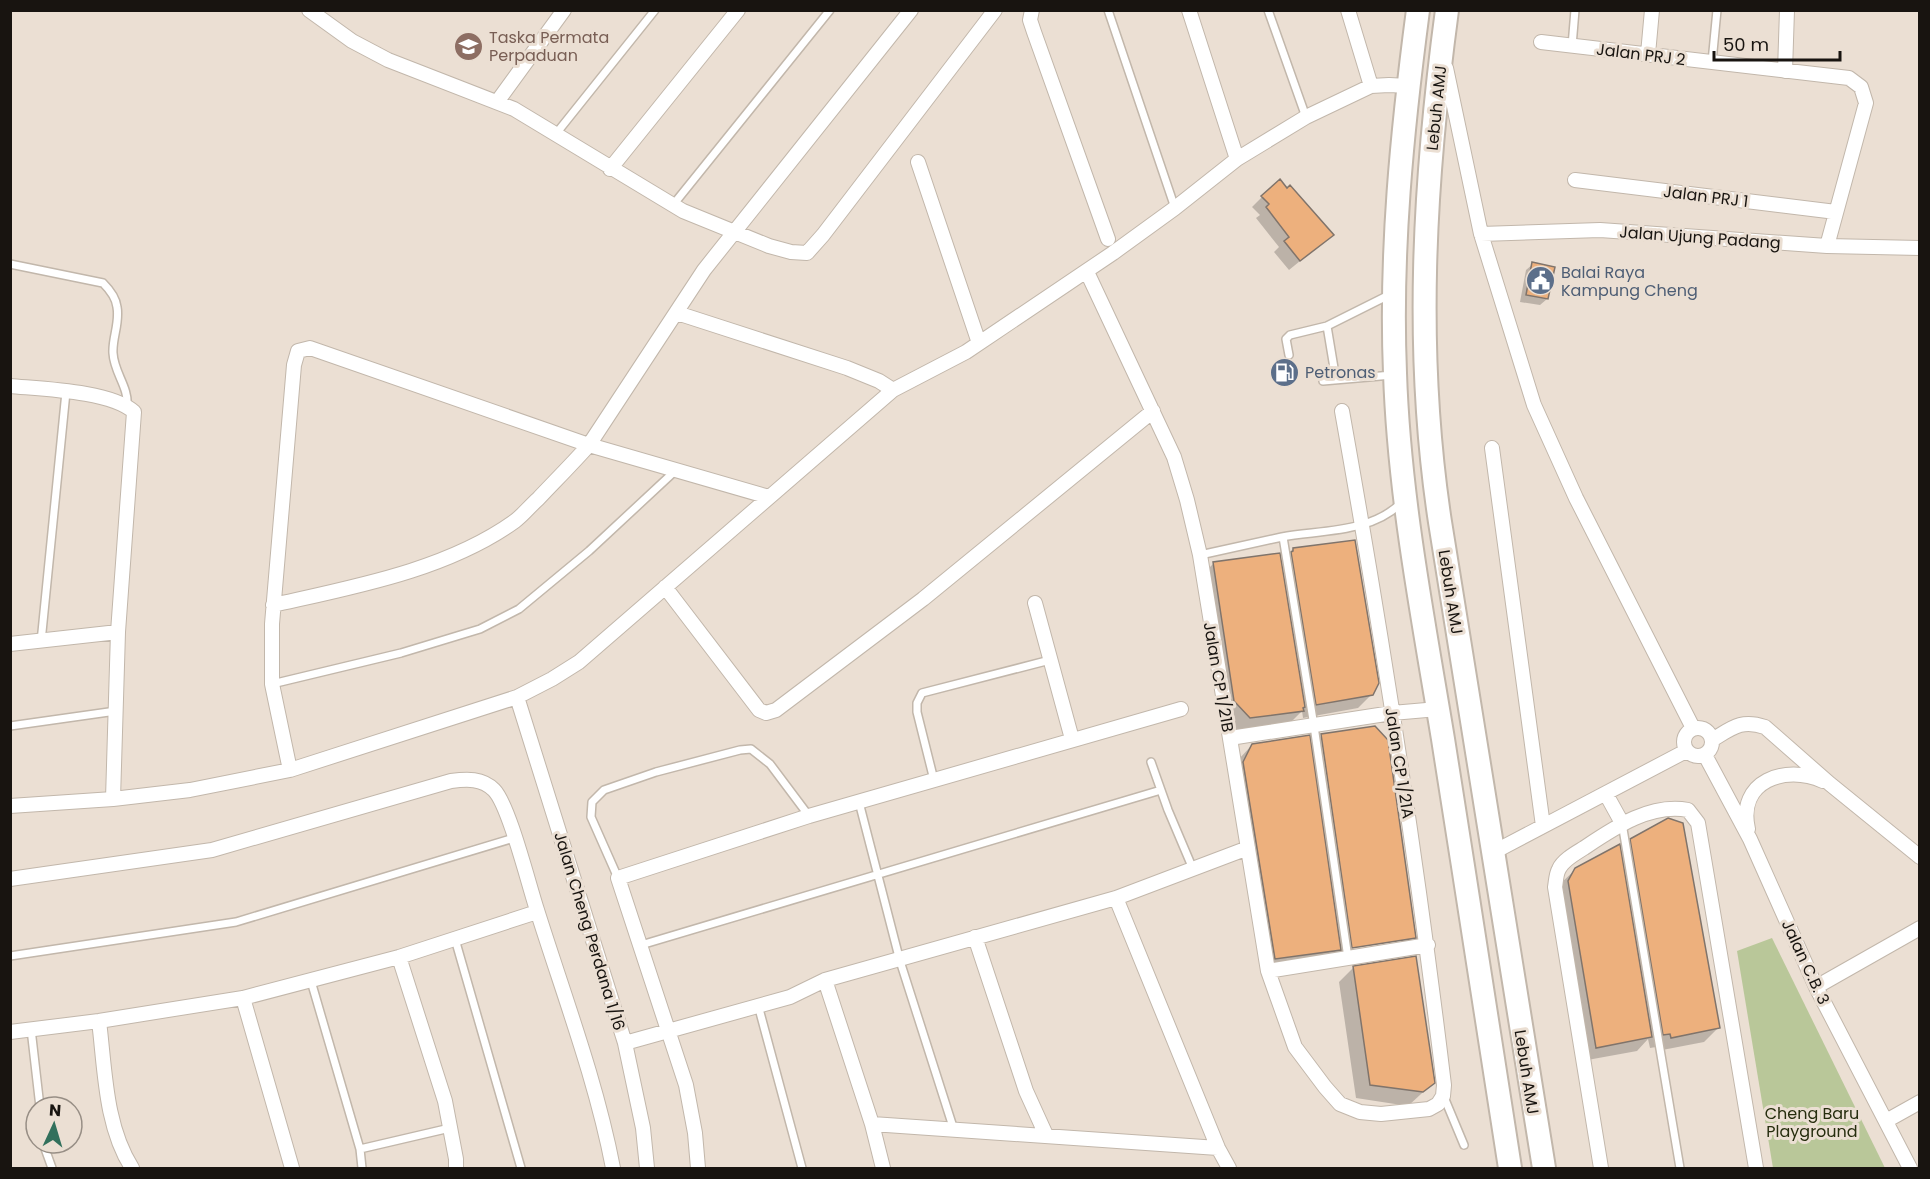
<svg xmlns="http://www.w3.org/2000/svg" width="1930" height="1179" font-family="Poppins,sans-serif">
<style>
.green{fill:#b9c799}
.shadow{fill:#0003;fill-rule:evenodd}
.building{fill:#edb07d;stroke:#80746b;stroke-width:1.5}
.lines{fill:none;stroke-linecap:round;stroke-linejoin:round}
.service-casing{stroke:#c2b7ab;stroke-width:10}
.minor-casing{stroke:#c2b7ab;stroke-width:16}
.trunk-casing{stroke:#c2b7ab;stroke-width:26}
.service{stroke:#fff;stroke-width:7}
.minor{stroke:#fff;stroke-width:14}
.trunk{stroke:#fff;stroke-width:22}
.labels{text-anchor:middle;stroke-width:6;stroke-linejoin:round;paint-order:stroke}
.education-label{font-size:16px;fill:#785e54;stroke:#ebdfd3;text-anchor:start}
.street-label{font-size:16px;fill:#181410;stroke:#ebdfd3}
.service-label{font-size:16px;fill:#4e5e75;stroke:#ebdfd3;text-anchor:start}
.park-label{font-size:16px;fill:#262d0e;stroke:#ebdfd3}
</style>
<rect width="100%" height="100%" fill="#ebdfd3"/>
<path class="green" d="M 1772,938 L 1885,1168 L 1773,1168 L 1737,951 Z"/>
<path class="shadow" d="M 1262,197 L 1332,235 L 1289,270 L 1274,252 L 1279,247 L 1256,218 L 1260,215 L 1252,207 Z
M 1533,264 L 1553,268 L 1547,299 L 1540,305 L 1520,302 L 1526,270 Z
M 1293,549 L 1372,694 L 1358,708 L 1303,718 L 1302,711 L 1288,725 L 1235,731 L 1199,578 L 1213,564 L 1280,562 Z
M 1322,735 L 1414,937 L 1401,951 L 1339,961 L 1337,952 L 1326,963 L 1262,972 L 1238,760 L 1252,745 L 1310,747 ZM 1401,939 L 1401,942 L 1345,951 L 1345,948 Z
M 1631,840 L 1718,1028 L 1704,1042 L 1657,1051 L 1656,1047 L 1650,1048 L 1648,1039 L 1637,1051 L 1582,1061 L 1561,883 L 1576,869 L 1620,852 Z
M 1353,968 L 1433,1083 L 1408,1106 L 1356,1098 L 1339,982 Z"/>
<path class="building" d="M 1280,179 L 1287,188 L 1290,185 L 1334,235 L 1300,261 L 1284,241 L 1289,237 L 1266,207 L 1269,204 L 1261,196 Z
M 1532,262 L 1555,267 L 1548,299 L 1526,295 Z
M 1355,540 L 1379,683 L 1373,695 L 1316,705 L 1291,552 L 1293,551 L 1293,548 Z
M 1280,553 L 1305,707 L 1303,708 L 1304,711 L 1250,718 L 1234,701 L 1213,562 Z
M 1375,726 L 1388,740 L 1416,938 L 1352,948 L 1321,734 Z
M 1310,735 L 1341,950 L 1275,959 L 1243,762 L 1252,744 Z
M 1668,818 L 1683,823 L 1720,1028 L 1671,1038 L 1670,1034 L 1663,1035 L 1630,839 Z
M 1620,844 L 1652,1037 L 1596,1048 L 1568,881 L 1575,868 Z
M 1416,956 L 1435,1083 L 1423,1092 L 1370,1085 L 1353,966 Z"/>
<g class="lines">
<defs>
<path id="service" d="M 1108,10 L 1175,208
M 1268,10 L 1306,117
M 1572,46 L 1575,10
M 1712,62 L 1717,10
M 555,135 L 655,10
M 673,205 L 830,10
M 10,264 L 103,283 C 109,289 116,298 117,307 C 120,323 112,338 113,353 C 114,373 129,387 127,406
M 1327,326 L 1336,380
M 1289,355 L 1286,339 L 1290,335 L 1327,326 L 1389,295
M 1323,381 L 1392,375
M 1283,537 L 1314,726 L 1348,958
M 1200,555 C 1227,549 1254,543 1282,537 C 1321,530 1371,533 1401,503
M 41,642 L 66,392
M 272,684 L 401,653 L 480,629 L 519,609 L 589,551 L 675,471
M 10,726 L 116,711
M 1151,762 L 1168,810 L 1193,869
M 934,780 L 917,712 L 917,703 L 922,693 L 1050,660
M 859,802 L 900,961 L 954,1130
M 1622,823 L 1680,1168
M 618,878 L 591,817 L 592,802 L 604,790 L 656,772 L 740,750 L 751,749 L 770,764 L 809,816
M 455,939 L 521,1168
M 641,945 L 1161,790
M 10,956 L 236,922 L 514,838
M 311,981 L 360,1149 L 362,1168
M 758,1005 L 802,1168
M 31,1029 L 40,1107
M 1444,1097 L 1464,1145
M 43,1143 L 52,1168
M 360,1149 L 450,1128"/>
<path id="minor" d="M 309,10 L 352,41 L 388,60 L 514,109 L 683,211 L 769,246 L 791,252 L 807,253 L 823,235 L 995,10
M 1032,10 L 1030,20 L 1034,32 L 1108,239
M 1189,10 L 1237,159
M 1348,10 L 1371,86
M 1541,42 L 1849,78 L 1861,87 L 1866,103 L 1827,246
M 1648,54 L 1652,10
M 1446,68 L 1481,234 L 1534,405 L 1576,498 L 1693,728
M 1785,71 L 1787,10
M 497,102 L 564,10
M 918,162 L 979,343
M 610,169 L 738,10
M 1575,180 L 1836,212
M 1481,234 L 1600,230 L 1827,246 L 1920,248
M 1087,272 L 1174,457 L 1187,500 L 1200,555 L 1268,971 L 1295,1047 L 1325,1087 L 1340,1104 L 1360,1112 L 1381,1114 L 1429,1109 L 1438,1104 L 1443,1096 L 1444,1085 C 1417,860 1382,635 1342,411
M 677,313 L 847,368 L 879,381 L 893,390
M 10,386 C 42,389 111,391 134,412 L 118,632 L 113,799
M 1492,448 L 1543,826
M 665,587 L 759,710 L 766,713 L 776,710 L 923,599 L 1153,411
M 1035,603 L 1072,739
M 273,605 C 353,587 447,570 515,521 C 523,515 530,506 538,499 C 555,481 572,464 589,445 L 704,270 L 911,10
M 10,644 L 118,632
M 517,697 L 625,1043 L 643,1128 L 647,1168
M1684 742a14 14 0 1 1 28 0a14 14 0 1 1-28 0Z
M 1230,738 L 1392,713 L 1438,709
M 1712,740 C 1732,728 1741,719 1765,727 L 1830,784 L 1920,857
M 1705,755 L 1750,839 L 1816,987 L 1910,1168
M 290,770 L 272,684 L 272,624 L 294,365 L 298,351 L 310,348 L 589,445 L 769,497
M 1606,794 L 1622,823
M 10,806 L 113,799 L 190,790 L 290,770 L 517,697 L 552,679 L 579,662 L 893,390 L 966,352 L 1113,253 L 1175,208 L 1237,159 L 1306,117 L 1371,86 L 1389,85 L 1408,86
M 1748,829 C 1737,781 1785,764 1823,781
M 1492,853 L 1686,751
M 10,879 L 212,850 L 451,781 C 467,779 482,778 494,790 C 509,805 529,886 537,910 C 564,996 596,1080 613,1168
M 1116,898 L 1218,1148 L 1229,1168
M 975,937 L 1026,1091 L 1046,1135
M 399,957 L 445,1101 L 456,1159 L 456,1168
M 1268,971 L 1428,945
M 825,980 L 872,1124 L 883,1168
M 1816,987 L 1920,928
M 243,998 L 292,1168
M 99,1021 C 105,1069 105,1126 132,1168
M 10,1032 L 99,1021 L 243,998 L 399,957 L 537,912
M 625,1043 L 790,997 L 825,980 L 1116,898 L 1248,848
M 1886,1121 L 1920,1102
M 872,1124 L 1218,1148
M 698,1168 L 695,1133 L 686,1085 L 618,878 L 809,816 L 1181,709
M 1601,1168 L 1555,887 C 1556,882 1556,874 1559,869 C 1563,860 1576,853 1584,848 C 1614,828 1650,803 1688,810 L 1698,823 L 1756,1168"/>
<path id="trunk" d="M 1418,10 C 1402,131 1390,252 1395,373 C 1399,496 1423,618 1443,739 C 1466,882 1487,1026 1510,1168
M 1447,10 C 1424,181 1414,351 1440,522 L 1544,1168"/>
</defs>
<use href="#service" class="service-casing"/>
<use href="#minor" class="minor-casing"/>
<use href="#trunk" class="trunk-casing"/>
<use href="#service" class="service"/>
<use href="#minor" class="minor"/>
<use href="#trunk" class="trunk"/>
</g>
<defs>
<symbol id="school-disc" viewBox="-11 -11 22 22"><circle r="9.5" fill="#8d6e63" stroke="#ebdfd3"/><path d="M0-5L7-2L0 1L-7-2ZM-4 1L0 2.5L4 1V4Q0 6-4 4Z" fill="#fff"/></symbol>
<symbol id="civic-disc" viewBox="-11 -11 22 22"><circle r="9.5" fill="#5c6f8a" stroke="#ebdfd3"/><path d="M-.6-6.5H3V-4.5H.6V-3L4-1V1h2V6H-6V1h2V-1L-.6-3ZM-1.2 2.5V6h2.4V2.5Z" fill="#fff"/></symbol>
<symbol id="fuel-disc" viewBox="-11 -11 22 22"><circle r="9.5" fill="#5c6f8a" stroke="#ebdfd3"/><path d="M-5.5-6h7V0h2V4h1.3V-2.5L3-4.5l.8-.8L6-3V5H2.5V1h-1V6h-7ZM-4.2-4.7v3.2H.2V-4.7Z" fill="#fff"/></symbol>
</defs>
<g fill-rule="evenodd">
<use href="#school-disc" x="452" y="30" width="33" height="33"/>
<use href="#civic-disc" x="1524" y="264" width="33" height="33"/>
<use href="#fuel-disc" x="1268" y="356" width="33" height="33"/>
</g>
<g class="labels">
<g class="education-label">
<text x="489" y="43">Taska Permata<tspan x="489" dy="18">Perpaduan</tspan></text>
</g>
<g class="street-label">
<text transform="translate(1641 54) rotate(7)" y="6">Jalan PRJ 2</text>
<text transform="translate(1436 108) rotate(-84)" y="6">Lebuh AMJ</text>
<text transform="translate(1706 196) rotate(7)" y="6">Jalan PRJ 1</text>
<text transform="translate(1700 237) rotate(4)" y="6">Jalan Ujung Padang</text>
<text transform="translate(1451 592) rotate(81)" y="6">Lebuh AMJ</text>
<text transform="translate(1219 677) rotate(80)" y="6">Jalan CP 1/21B</text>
<text transform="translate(1400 763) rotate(81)" y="6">Jalan CP 1/21A</text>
<text transform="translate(590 931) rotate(73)" y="6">Jalan Cheng Perdana 1/16</text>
<text transform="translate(1806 962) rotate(65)" y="6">Jalan C.B. 3</text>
<text transform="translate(1527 1072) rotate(81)" y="6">Lebuh AMJ</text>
</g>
<g class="service-label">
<text x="1561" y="278">Balai Raya<tspan x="1561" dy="18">Kampung Cheng</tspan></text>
<text x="1305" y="378">Petronas</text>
</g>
<g class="park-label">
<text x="1812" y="1119">Cheng Baru<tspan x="1812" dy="18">Playground</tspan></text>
</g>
</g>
<rect width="1930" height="1179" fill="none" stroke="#181410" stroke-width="24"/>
<g transform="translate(54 1125) rotate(4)"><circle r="28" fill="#ebdfd3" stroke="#978e85" stroke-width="1.5"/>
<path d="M0-4.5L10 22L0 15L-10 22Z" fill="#32705c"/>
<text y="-9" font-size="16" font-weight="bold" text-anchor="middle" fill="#181410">N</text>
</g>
<path d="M1714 51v9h126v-9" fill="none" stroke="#181410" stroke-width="3"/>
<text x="1723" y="51" font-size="18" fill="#181410" stroke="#ebdfd3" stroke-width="4.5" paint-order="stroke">50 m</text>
</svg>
